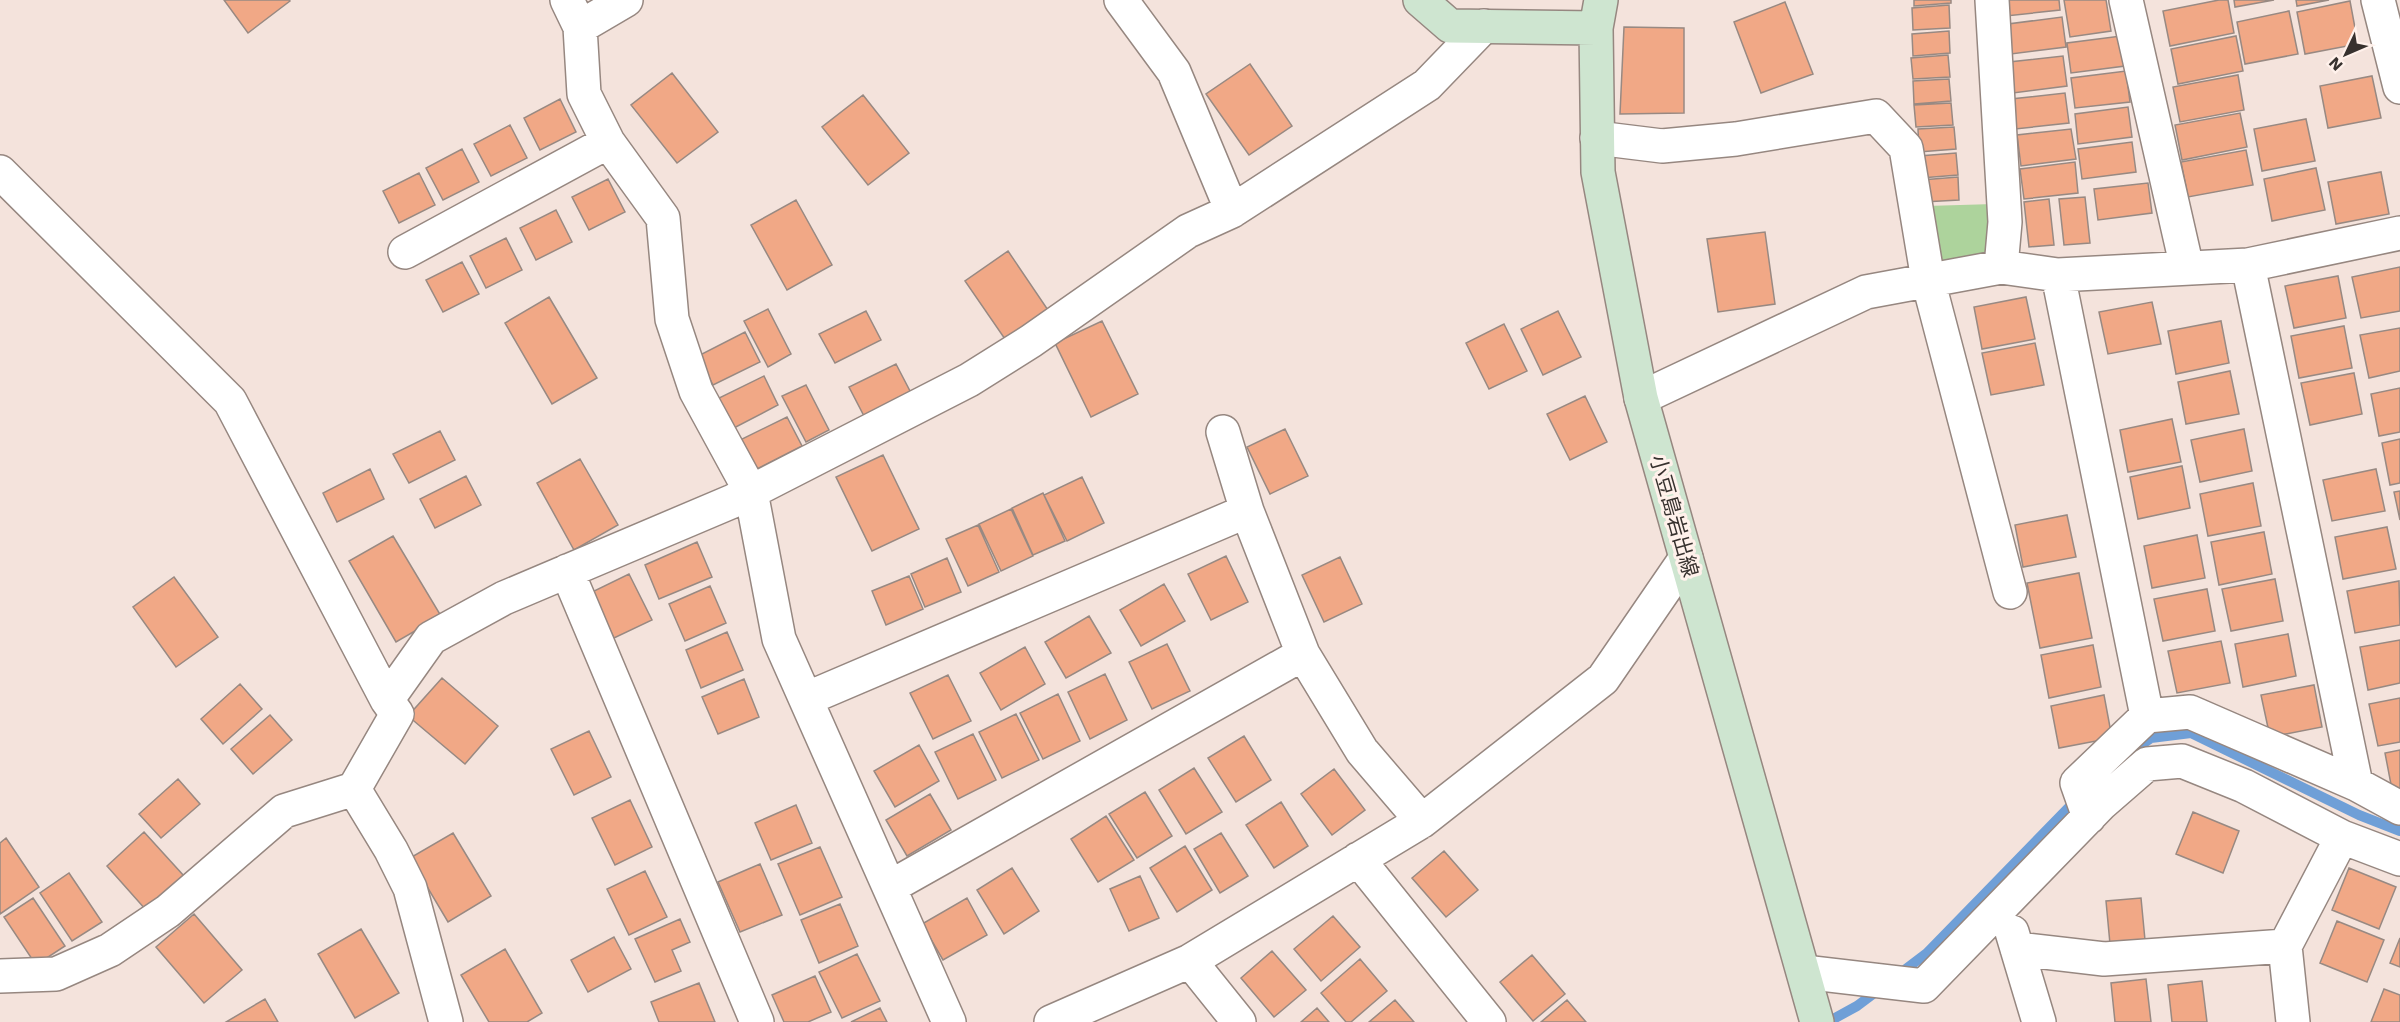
<svg xmlns="http://www.w3.org/2000/svg" width="2400" height="1022" font-family="'Work Sans','Noto Sans JP',sans-serif">
<style>
.green{fill:#add39c}
.lines{fill:none;stroke-linecap:round;stroke-linejoin:round}
.stream{stroke:#6f9fd7;stroke-width:10}
.building{fill:#f1a886;stroke:#988982;stroke-width:1.5}
.street-casing{stroke:#968780;stroke-width:36}
.secondary-casing{stroke:#968780;stroke-width:36}
.street{stroke:#fff;stroke-width:33}
.secondary{stroke:#cee5d0;stroke-width:33}
.labels{text-anchor:middle;stroke-width:6;stroke-linejoin:round;paint-order:stroke}
.street-label{font-size:21px;fill:#37312e;stroke:#fff1eb}
</style>
<rect width="100%" height="100%" fill="#f4e3dc"/>
<path class="green" d="M 1994,204 L 1992,253 L 1934,264 L 1926,206 Z"/>
<g class="lines">
<path class="stream" d="M 2129,753 L 2151,738 L 2191,733 L 2359,815 L 2400,831
M 1898,975 L 1927,953 L 2077,799
M 1828,1022 L 1857,1006 L 1881,988"/>
</g>
<path class="building" d="M 224,0 L 289,0 L 290,1 L 248,33 Z
M 1914,0 L 1951,0 L 1951,3 L 1914,6 Z
M 2004,0 L 2059,0 L 2060,10 L 2006,16 Z
M 2064,0 L 2106,0 L 2111,31 L 2070,37 Z
M 2219,0 L 2228,0 L 2234,33 L 2170,46 L 2163,11 Z
M 2234,0 L 2274,0 L 2235,7 Z
M 2296,0 L 2329,0 L 2297,6 Z
M 2350,1 L 2358,44 L 2305,54 L 2297,12 Z
M 1785,2 L 1813,74 L 1761,93 L 1734,22 Z
M 1949,5 L 1950,28 L 1913,30 L 1912,8 Z
M 2289,11 L 2298,54 L 2245,64 L 2237,22 Z
M 2062,17 L 2066,47 L 2011,54 L 2008,24 Z
M 1624,27 L 1684,28 L 1684,113 L 1620,114 Z
M 1949,31 L 1950,53 L 1913,56 L 1912,34 Z
M 2121,36 L 2125,66 L 2071,73 L 2067,43 Z
M 2236,36 L 2243,71 L 2178,84 L 2171,49 Z
M 1948,55 L 1950,77 L 1913,79 L 1911,58 Z
M 2063,56 L 2067,86 L 2013,93 L 2009,62 Z
M 1250,64 L 1292,126 L 1249,155 L 1206,94 Z
M 2126,71 L 2130,102 L 2075,108 L 2071,78 Z
M 672,73 L 718,132 L 677,163 L 631,105 Z
M 2238,75 L 2244,110 L 2180,122 L 2173,87 Z
M 2372,76 L 2381,118 L 2328,128 L 2320,86 Z
M 1949,79 L 1951,101 L 1914,104 L 1913,81 Z
M 2065,93 L 2069,123 L 2015,129 L 2011,99 Z
M 863,95 L 909,153 L 868,185 L 822,127 Z
M 560,99 L 576,132 L 540,150 L 524,118 Z
M 1951,103 L 1953,125 L 1916,127 L 1914,105 Z
M 2128,107 L 2132,137 L 2078,144 L 2075,114 Z
M 2240,113 L 2247,147 L 2182,160 L 2175,125 Z
M 2306,119 L 2315,161 L 2262,171 L 2254,129 Z
M 510,125 L 527,158 L 491,176 L 474,144 Z
M 1954,127 L 1956,149 L 1919,152 L 1918,129 Z
M 2071,129 L 2076,159 L 2021,166 L 2017,135 Z
M 2132,142 L 2136,172 L 2082,179 L 2078,149 Z
M 462,149 L 479,182 L 443,200 L 426,168 Z
M 2246,150 L 2253,185 L 2188,197 L 2181,162 Z
M 1956,153 L 1958,175 L 1921,178 L 1919,156 Z
M 2075,162 L 2078,193 L 2024,199 L 2020,169 Z
M 2316,168 L 2325,210 L 2272,221 L 2264,179 Z
M 2381,172 L 2389,214 L 2336,224 L 2328,182 Z
M 419,173 L 435,205 L 399,223 L 383,191 Z
M 1958,177 L 1959,200 L 1923,202 L 1921,180 Z
M 608,179 L 625,212 L 589,230 L 572,197 Z
M 2148,183 L 2152,213 L 2098,220 L 2094,189 Z
M 2085,197 L 2090,243 L 2064,245 L 2059,199 Z
M 2049,199 L 2054,245 L 2029,247 L 2024,202 Z
M 796,200 L 832,265 L 787,290 L 751,225 Z
M 556,210 L 572,242 L 536,260 L 520,228 Z
M 1765,232 L 1775,304 L 1718,312 L 1707,239 Z
M 506,238 L 522,270 L 486,288 L 470,256 Z
M 1008,251 L 1050,313 L 1007,342 L 965,281 Z
M 462,262 L 479,294 L 443,312 L 426,280 Z
M 2400,267 L 2400,311 L 2361,318 L 2352,277 Z
M 2338,276 L 2346,318 L 2294,328 L 2285,286 Z
M 549,297 L 597,378 L 552,404 L 505,323 Z
M 2026,297 L 2035,339 L 1982,349 L 1974,307 Z
M 2152,302 L 2161,344 L 2108,354 L 2099,312 Z
M 768,309 L 791,354 L 768,367 L 744,321 Z
M 866,311 L 881,340 L 835,363 L 819,334 Z
M 1558,311 L 1581,357 L 1543,375 L 1521,329 Z
M 1102,321 L 1138,394 L 1091,417 L 1055,343 Z
M 2221,321 L 2229,363 L 2176,374 L 2168,331 Z
M 1504,324 L 1527,371 L 1489,389 L 1466,343 Z
M 2344,326 L 2352,368 L 2299,378 L 2291,336 Z
M 2400,328 L 2400,371 L 2369,378 L 2360,335 Z
M 745,332 L 760,362 L 713,385 L 698,356 Z
M 2035,343 L 2044,385 L 1991,395 L 1982,353 Z
M 896,364 L 911,393 L 864,416 L 849,387 Z
M 2230,371 L 2239,414 L 2186,424 L 2178,382 Z
M 2354,373 L 2362,414 L 2310,425 L 2301,383 Z
M 764,376 L 778,405 L 732,429 L 717,399 Z
M 806,385 L 829,430 L 806,442 L 782,396 Z
M 2400,388 L 2400,432 L 2379,436 L 2371,394 Z
M 1585,396 L 1607,442 L 1570,460 L 1547,414 Z
M 787,417 L 802,446 L 755,470 L 740,440 Z
M 2172,419 L 2181,462 L 2128,472 L 2120,430 Z
M 1285,429 L 1308,476 L 1270,494 L 1247,447 Z
M 2244,429 L 2252,471 L 2200,482 L 2191,440 Z
M 440,431 L 455,460 L 409,483 L 393,454 Z
M 2400,439 L 2400,483 L 2390,485 L 2382,443 Z
M 883,455 L 919,529 L 872,551 L 836,477 Z
M 580,459 L 618,525 L 574,550 L 537,483 Z
M 2182,466 L 2190,508 L 2138,519 L 2130,477 Z
M 370,469 L 384,499 L 337,522 L 323,493 Z
M 2376,469 L 2385,511 L 2332,521 L 2323,480 Z
M 466,476 L 481,505 L 435,528 L 420,499 Z
M 1082,477 L 1104,523 L 1067,541 L 1044,495 Z
M 2253,483 L 2261,526 L 2208,536 L 2200,494 Z
M 2400,491 L 2400,520 L 2394,492 Z
M 1043,493 L 1065,541 L 1033,555 L 1012,508 Z
M 1011,509 L 1033,556 L 1001,571 L 979,524 Z
M 2067,515 L 2076,557 L 2023,567 L 2015,525 Z
M 978,525 L 999,572 L 968,586 L 946,539 Z
M 2387,527 L 2396,569 L 2343,579 L 2335,537 Z
M 2264,532 L 2272,574 L 2219,585 L 2211,542 Z
M 2197,535 L 2205,578 L 2152,588 L 2144,546 Z
M 393,536 L 441,616 L 396,642 L 349,561 Z
M 697,542 L 712,577 L 659,599 L 645,565 Z
M 1226,556 L 1248,602 L 1211,620 L 1188,574 Z
M 1340,557 L 1362,604 L 1324,622 L 1302,575 Z
M 947,558 L 961,592 L 925,607 L 911,574 Z
M 2079,573 L 2092,638 L 2040,648 L 2027,583 Z
M 629,574 L 652,620 L 614,638 L 592,592 Z
M 909,576 L 923,609 L 886,625 L 872,591 Z
M 174,577 L 218,637 L 176,667 L 133,607 Z
M 2275,579 L 2283,621 L 2231,631 L 2222,589 Z
M 2399,581 L 2400,625 L 2355,633 L 2347,591 Z
M 1164,584 L 1185,621 L 1141,646 L 1120,610 Z
M 710,586 L 726,623 L 685,641 L 669,604 Z
M 2207,589 L 2215,631 L 2163,641 L 2154,599 Z
M 1089,616 L 1111,653 L 1066,678 L 1045,642 Z
M 727,632 L 743,670 L 701,688 L 686,650 Z
M 2288,634 L 2296,676 L 2243,687 L 2235,644 Z
M 2400,640 L 2400,683 L 2368,690 L 2360,647 Z
M 2221,641 L 2230,683 L 2177,693 L 2168,651 Z
M 1167,644 L 1190,691 L 1152,709 L 1129,662 Z
M 2093,645 L 2101,687 L 2049,698 L 2041,655 Z
M 1025,647 L 1045,684 L 1001,710 L 980,673 Z
M 1105,674 L 1127,720 L 1090,739 L 1068,692 Z
M 948,675 L 971,721 L 933,739 L 910,693 Z
M 442,678 L 498,726 L 465,764 L 408,716 Z
M 744,679 L 759,717 L 718,734 L 702,697 Z
M 240,684 L 262,709 L 223,744 L 201,719 Z
M 2314,685 L 2322,727 L 2270,737 L 2261,695 Z
M 1058,694 L 1080,741 L 1043,759 L 1020,713 Z
M 2104,695 L 2112,738 L 2059,748 L 2051,706 Z
M 2400,698 L 2400,742 L 2378,746 L 2369,704 Z
M 1016,714 L 1039,760 L 1002,778 L 979,732 Z
M 270,715 L 292,740 L 253,774 L 231,749 Z
M 589,731 L 611,777 L 574,795 L 551,749 Z
M 973,734 L 996,780 L 958,799 L 935,752 Z
M 1244,736 L 1271,780 L 1236,802 L 1208,758 Z
M 919,745 L 939,781 L 895,807 L 874,771 Z
M 2400,750 L 2400,794 L 2393,795 L 2385,753 Z
M 1194,768 L 1222,812 L 1186,834 L 1159,790 Z
M 1334,769 L 1365,810 L 1332,835 L 1301,794 Z
M 178,779 L 200,804 L 161,838 L 139,814 Z
M 1145,792 L 1172,836 L 1137,858 L 1109,814 Z
M 930,794 L 951,830 L 907,856 L 886,820 Z
M 630,800 L 652,847 L 615,865 L 592,818 Z
M 1281,802 L 1308,846 L 1274,868 L 1246,825 Z
M 796,805 L 812,843 L 771,860 L 755,823 Z
M 2193,812 L 2239,831 L 2223,873 L 2176,854 Z
M 1106,816 L 1134,860 L 1098,882 L 1071,839 Z
M 144,832 L 184,876 L 146,910 L 107,866 Z
M 453,833 L 491,896 L 448,922 L 410,858 Z
M 1221,833 L 1248,876 L 1220,893 L 1194,849 Z
M 6,838 L 39,887 L 0,914 L 0,843 Z
M 1185,846 L 1212,890 L 1177,912 L 1150,868 Z
M 820,847 L 842,897 L 800,915 L 778,864 Z
M 1444,851 L 1478,890 L 1446,917 L 1412,878 Z
M 760,864 L 782,915 L 740,932 L 718,882 Z
M 1012,868 L 1039,911 L 1004,934 L 977,890 Z
M 2349,868 L 2396,887 L 2379,929 L 2332,910 Z
M 645,871 L 667,917 L 629,935 L 607,889 Z
M 69,873 L 102,922 L 72,941 L 40,893 Z
M 1140,876 L 1159,918 L 1129,931 L 1110,889 Z
M 33,898 L 65,946 L 36,965 L 4,917 Z
M 967,898 L 987,935 L 943,960 L 922,924 Z
M 2141,898 L 2145,940 L 2110,944 L 2106,901 Z
M 840,904 L 858,946 L 819,963 L 801,920 Z
M 194,914 L 242,970 L 204,1003 L 156,947 Z
M 1333,916 L 1360,947 L 1321,981 L 1294,949 Z
M 680,919 L 690,942 L 672,950 L 681,971 L 655,982 L 635,939 Z
M 2337,921 L 2384,940 L 2367,982 L 2320,963 Z
M 361,929 L 399,993 L 355,1018 L 318,954 Z
M 614,937 L 631,969 L 588,992 L 571,960 Z
M 2400,938 L 2400,967 L 2390,963 Z
M 505,949 L 542,1013 L 527,1022 L 489,1022 L 461,975 Z
M 1272,951 L 1306,990 L 1274,1017 L 1241,978 Z
M 857,954 L 880,1001 L 842,1018 L 819,972 Z
M 1532,955 L 1565,994 L 1533,1021 L 1500,982 Z
M 1360,959 L 1387,991 L 1351,1022 L 1346,1022 L 1321,993 Z
M 815,976 L 831,1012 L 808,1022 L 784,1022 L 772,995 Z
M 2146,979 L 2151,1022 L 2115,1022 L 2111,983 Z
M 2202,981 L 2207,1022 L 2172,1022 L 2168,985 Z
M 699,983 L 715,1022 L 659,1022 L 651,1002 Z
M 2384,989 L 2400,995 L 2400,1022 L 2371,1022 Z
M 265,999 L 278,1022 L 226,1022 Z
M 1395,1000 L 1414,1022 L 1369,1022 Z
M 1567,1000 L 1586,1022 L 1541,1022 Z
M 880,1008 L 887,1022 L 851,1022 Z
M 1317,1008 L 1329,1022 L 1301,1022 Z"/>
<g class="lines">
<defs>
<path id="street" d="M 567,0 L 580,27 L 584,94 L 608,142 L 663,218 L 672,319 L 696,391 L 751,492 L 779,639 L 949,1022
M 1121,0 L 1174,72 L 1232,211
M 1992,0 L 2005,222 L 2001,267
M 2126,0 L 2187,268
M 2378,0 L 2400,87
M 580,27 L 626,0
M 1597,138 L 1662,146 L 1736,139 L 1876,116 L 1906,148 L 1928,280 L 2010,592
M 0,172 L 230,401 L 387,700 L 397,714 L 354,789 L 284,811 L 168,911 L 110,950 L 56,974 L 0,976
M 405,252 L 608,142
M 2248,265 L 2356,784 L 2400,808
M 2058,275 L 2147,716 L 2190,712 L 2356,784
M 1641,398 L 1866,292 L 2001,267 L 2058,275 L 2248,265 L 2400,233
M 1223,432 L 1247,511 L 1303,654 L 1362,751 L 1422,821
M 567,571 L 757,1022
M 806,699 L 1247,511
M 387,700 L 431,638 L 504,598 L 733,501 L 969,380 L 1031,341 L 1188,231 L 1232,211 L 1427,85 L 1484,26
M 354,789 L 391,850 L 410,888 L 446,1022
M 2089,817 L 2077,783 L 2147,716
M 1358,859 L 1489,1022
M 890,887 L 1303,654
M 2012,932 L 2039,1022
M 2017,949 L 2104,959 L 2285,946
M 1190,961 L 1239,1022
M 1804,972 L 1924,986 L 2101,804 L 2147,764 L 2182,761 L 2244,786 L 2342,837 L 2400,859
M 1051,1022 L 1190,961 L 1422,821 L 1603,679 L 1686,558
M 2293,1022 L 2285,946 L 2342,837"/>
<path id="secondary" d="M 1420,0 L 1450,26 L 1596,28
M 1601,0 L 1596,28 L 1598,172 L 1641,398 L 1817,1022"/>
</defs>
<use href="#street" class="street-casing"/>
<use href="#secondary" class="secondary-casing"/>
<use href="#street" class="street"/>
<use href="#secondary" class="secondary"/>
</g>
<g class="labels">
<g class="street-label">
<text transform="translate(1674 516) rotate(74)" y="7">小豆島岩出線</text>
</g>
</g>
<g transform="translate(2346 54) rotate(226)" stroke="#fff1eb" stroke-width="4.5" paint-order="stroke">
<path d="M0-4.5L10 22L0 15L-10 22Z" fill="#37312e"/>
<text y="-9" font-size="16" font-weight="bold" text-anchor="middle" fill="#37312e">N</text>
</g>
</svg>
